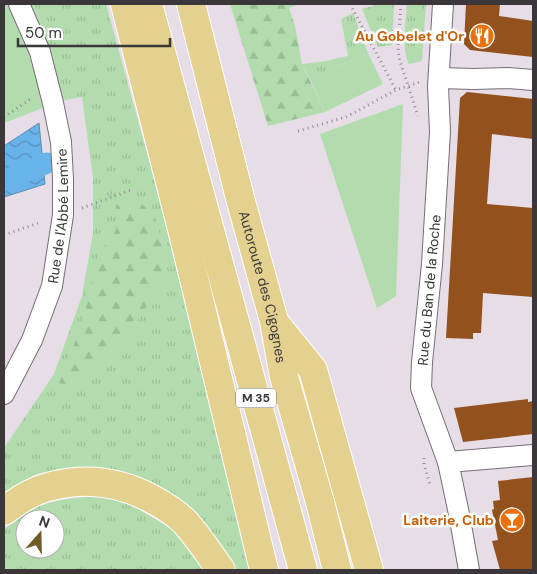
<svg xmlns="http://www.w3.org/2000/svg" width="537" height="574" font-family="'DM Sans',sans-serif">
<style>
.grass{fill:url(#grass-tufts);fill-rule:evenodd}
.forest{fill:url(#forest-firs)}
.green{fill:#b2dcae}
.water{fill:url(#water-waves);stroke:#5a8eb4}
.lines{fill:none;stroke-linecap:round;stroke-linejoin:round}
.canal{stroke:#68b3e9;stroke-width:21}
.building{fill:#92511d}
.minor-casing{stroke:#766d76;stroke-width:22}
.trunk-casing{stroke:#fff;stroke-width:30}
.path{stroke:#948d94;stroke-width:3;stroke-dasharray:1 4;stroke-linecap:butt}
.minor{stroke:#fff;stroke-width:20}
.trunk{stroke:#e4d08f;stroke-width:28}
.labels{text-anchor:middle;stroke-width:5;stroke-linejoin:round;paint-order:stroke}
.shield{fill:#fff;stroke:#757275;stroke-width:1}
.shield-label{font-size:12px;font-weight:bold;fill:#3a363a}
.food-label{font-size:14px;font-weight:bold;fill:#c56008;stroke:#fff;text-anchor:end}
.street-label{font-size:14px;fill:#3a363a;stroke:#fff}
</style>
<defs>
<pattern id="grass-tufts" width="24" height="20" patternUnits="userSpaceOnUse" patternTransform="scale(1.25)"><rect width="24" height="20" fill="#b2dcae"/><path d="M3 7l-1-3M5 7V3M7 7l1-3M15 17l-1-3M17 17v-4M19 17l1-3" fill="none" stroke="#9abd96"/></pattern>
<pattern id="forest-firs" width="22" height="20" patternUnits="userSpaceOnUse" patternTransform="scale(1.25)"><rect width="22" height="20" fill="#b2dcae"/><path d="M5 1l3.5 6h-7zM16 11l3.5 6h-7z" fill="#9abd96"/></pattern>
<pattern id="water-waves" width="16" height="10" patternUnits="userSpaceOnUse" patternTransform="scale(1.25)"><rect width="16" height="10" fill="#68b3e9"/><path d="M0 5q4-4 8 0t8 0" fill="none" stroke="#5792be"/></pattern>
</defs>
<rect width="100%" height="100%" fill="#e7dde7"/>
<path class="grass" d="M 34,4 L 106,4 L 184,289 L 249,570 L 233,570 L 159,488 L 133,476 L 111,471 L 85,468 L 64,469 L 37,474 L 14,486 L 4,493 L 4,448 L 54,374 L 82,296 L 93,233 L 93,178 L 82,97 L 61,101 Z
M 376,4 L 394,4 L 392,45 L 378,47 L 362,9 L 373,6 Z
M 407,4 L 426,4 L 422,61 L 409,64 C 401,51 406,20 407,4 Z
M 353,13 L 368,53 L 310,79 L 302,64 L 326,61 L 348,56 L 341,19 Z
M 89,497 L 106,498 L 127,502 L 173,530 L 203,570 L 4,570 L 4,530 C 30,505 53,499 89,497 ZM 25,519 L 55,519 L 55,549 L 25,549 Z"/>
<path class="forest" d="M 230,4 L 300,4 L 289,8 L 295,26 L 302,64 L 325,112 L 268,126 Z
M 137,199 L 155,217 L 161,239 L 166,275 L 122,345 L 67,386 L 59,383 L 83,321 L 98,255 L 116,230 L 116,205 Z"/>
<path class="green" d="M 4,4 L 34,4 L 61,101 L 4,123 Z
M 368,53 L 383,84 L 325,112 L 310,79 Z
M 403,104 L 396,296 L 377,308 L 320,134 Z"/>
<path class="water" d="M 39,123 L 45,184 L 4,197 L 4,146 Z"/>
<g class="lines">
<path class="canal" d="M 4,181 L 47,163"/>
</g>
<path class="building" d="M 466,4 L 500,4 L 499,16 L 533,21 L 533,57 L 470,50 L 464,44 Z
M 467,92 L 533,99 L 533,139 L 492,134 L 487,204 L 533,208 L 533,297 L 483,293 L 481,333 L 473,333 L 473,339 L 446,338 L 460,98 Z
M 528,399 L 528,402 L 533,401 L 533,434 L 463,442 L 454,408 Z
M 533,477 L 533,570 L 500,570 L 492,541 L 498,540 L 492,510 L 494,509 L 493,501 L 500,500 L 498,481 Z"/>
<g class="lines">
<defs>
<g id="minor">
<path d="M 443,4 L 438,86 L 440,132 L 432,264 L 422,362 L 421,388 L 448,462 L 459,514 L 469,570"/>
<path d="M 439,78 L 474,79 L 508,78 L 533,80"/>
<path id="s1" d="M 4,394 L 32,340 L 52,286 L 63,215 L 63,179 L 61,142 L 53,103 L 40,52 L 19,4"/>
<path d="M 448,462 L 533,455"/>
</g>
<g id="trunk">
<path d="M 125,4 L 183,233 L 264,570"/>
<path d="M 148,4 L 303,570"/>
<path id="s2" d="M 191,4 L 240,198 L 274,321 L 284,377 L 320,502 L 337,570"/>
<path d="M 275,323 L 313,370 L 369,570"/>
<path d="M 4,511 C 17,501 32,491 48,487 C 84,477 119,481 152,499 C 163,505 175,512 184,521 C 198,536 209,554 221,570"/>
</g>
</defs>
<use href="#minor" class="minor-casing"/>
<use href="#trunk" class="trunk-casing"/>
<path class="path" d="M 350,4 L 396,90
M 401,4 L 398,46 L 399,58 L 418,116
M 4,117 L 32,98
M 298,131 L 346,117 L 396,90 L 420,82
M 82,208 L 131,190
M 4,235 L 41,222
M 424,458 L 424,464 L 430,485"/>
<use href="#minor" class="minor"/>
<use href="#trunk" class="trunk"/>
</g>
<defs>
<symbol id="restaurant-disc" viewBox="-11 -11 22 22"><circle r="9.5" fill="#e8710a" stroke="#fff"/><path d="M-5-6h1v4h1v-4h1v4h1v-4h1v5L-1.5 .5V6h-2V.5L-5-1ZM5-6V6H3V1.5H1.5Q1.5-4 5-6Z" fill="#fff"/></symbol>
<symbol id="bar-disc" viewBox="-11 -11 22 22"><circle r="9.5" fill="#e8710a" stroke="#fff"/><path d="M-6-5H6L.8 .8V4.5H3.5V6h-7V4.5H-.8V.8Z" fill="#fff"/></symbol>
</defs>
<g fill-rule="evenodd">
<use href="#restaurant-disc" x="468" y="22" width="28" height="28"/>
<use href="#bar-disc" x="498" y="506" width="28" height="28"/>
</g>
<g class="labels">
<rect class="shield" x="236" y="388.5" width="40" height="19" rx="4"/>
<g class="shield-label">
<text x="256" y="402">M 35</text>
</g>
<g class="food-label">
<text x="464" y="41">Au Gobelet d'Or</text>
<text x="494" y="525">Laiterie, Club</text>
</g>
<g class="street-label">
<text dy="5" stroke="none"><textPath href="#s1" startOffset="189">Rue de l'Abbé Lemire</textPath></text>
<text dy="5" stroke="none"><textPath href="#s2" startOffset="292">Autoroute des Cigognes</textPath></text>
<text transform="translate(429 290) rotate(-85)" y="5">Rue du Ban de la Roche</text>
</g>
</g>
<rect width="537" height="574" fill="none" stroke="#3a363a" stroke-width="10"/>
<g transform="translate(40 534) rotate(20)"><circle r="24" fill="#ffffff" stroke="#b0afb0"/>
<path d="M0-4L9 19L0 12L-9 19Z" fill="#705b2a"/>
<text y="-8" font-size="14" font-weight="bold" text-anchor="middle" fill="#3a363a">N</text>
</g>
<path d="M18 38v8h152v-8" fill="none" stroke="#3a363a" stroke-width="2.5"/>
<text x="25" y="38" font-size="15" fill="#3a363a" stroke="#ffffff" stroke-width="4" paint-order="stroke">50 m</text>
</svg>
